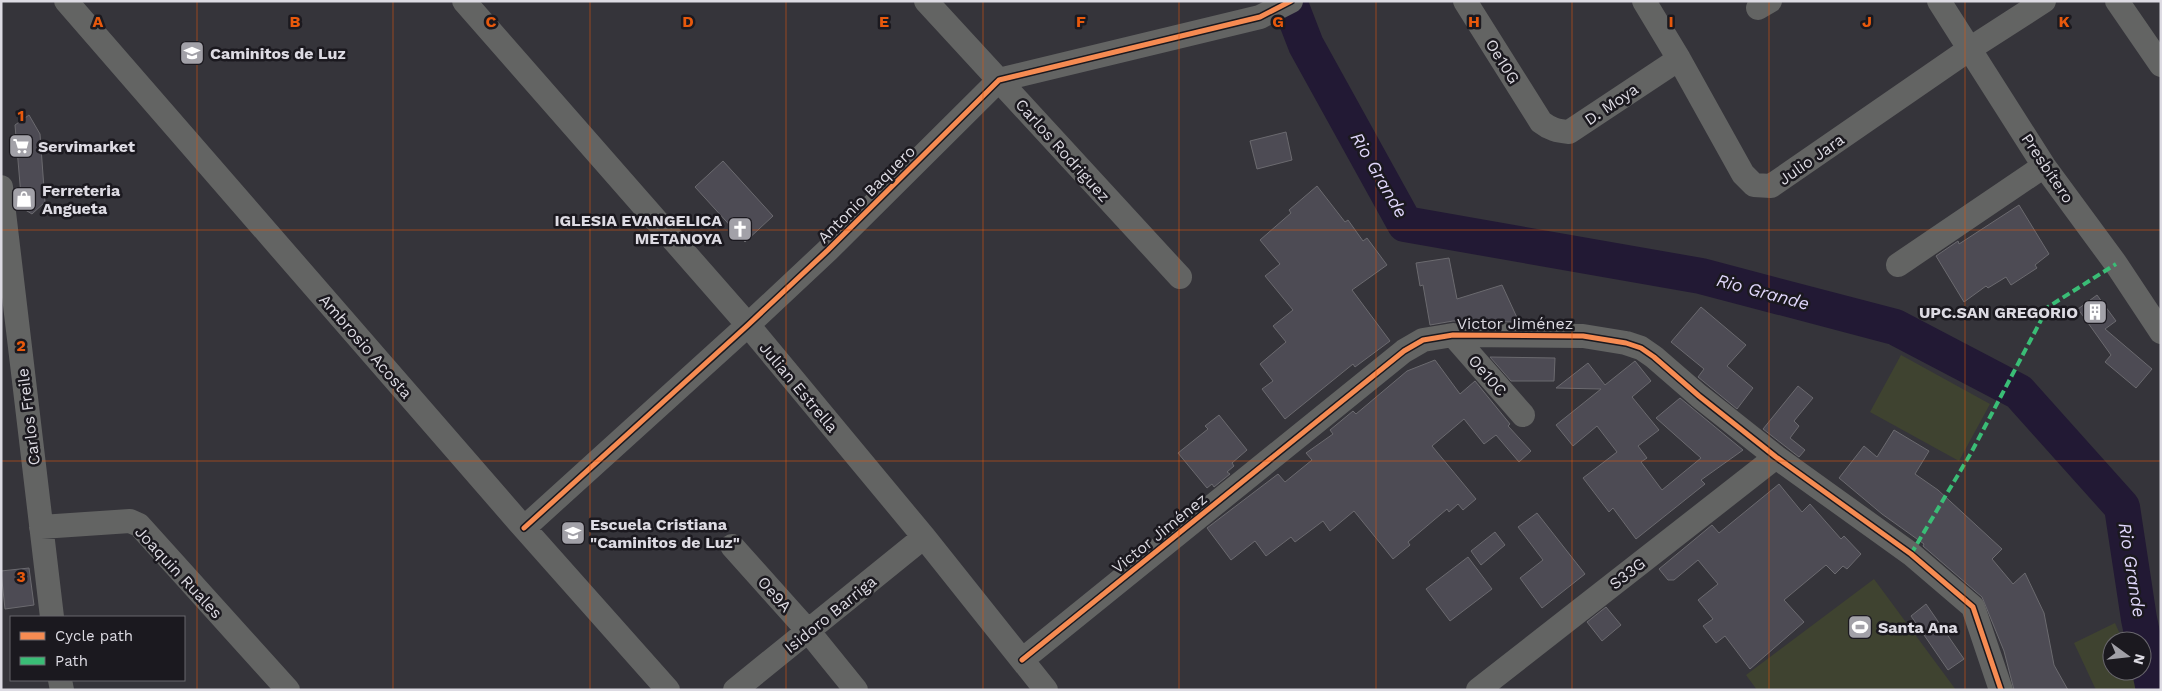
<svg xmlns="http://www.w3.org/2000/svg" width="2162" height="691" font-family="'Work Sans',sans-serif">
<style>
.green{fill:#3f4330}
.lines{fill:none;stroke-linecap:round;stroke-linejoin:round}
.river{stroke:#221934;stroke-width:36}
.building{fill:#4d4b54;stroke:#6b6a6f}
.minor{stroke:#636463;stroke-width:24}
.quiet{stroke:#3abd76;stroke-width:4;stroke-dasharray:8 4;stroke-linecap:butt}
.cycleway-casing{stroke:#1b191f;stroke-width:8}
.cycleway{stroke:#f68b52;stroke-width:5}
.grid{fill:none;stroke:#e8590c;stroke-width:1;stroke-opacity:0.55}
.labels{text-anchor:middle;stroke-width:5;stroke-linejoin:round;paint-order:stroke}
.poi-label{font-size:16px;font-weight:bold;fill:#dddbe3;stroke:#1b191f;text-anchor:start}
.street-label{font-size:16px;fill:#dddbe3;stroke:#1b191f}
.water-label{font-size:18px;font-style:italic;fill:#dfd6fa;stroke:#1b191f}
.grid-label{font-size:16px;text-anchor:middle;font-weight:bold;fill:#e8590c;stroke:#1b191f;stroke-width:5;stroke-linejoin:round;paint-order:stroke}
</style>
<rect width="100%" height="100%" fill="#35343a"/>
<path class="green" d="M 1901,355 L 1990,404 L 1959,461 L 1870,412 Z
M 1874,579 L 1956,690 L 1757,690 L 1746,675 Z
M 2115,623 L 2123,641 L 2112,641 L 2112,671 L 2137,671 L 2146,690 L 2096,690 L 2074,643 Z"/>
<g class="lines">
<path class="river" d="M 1289,1 L 1306,45 L 1405,224 L 1701,276 L 1895,327 L 2019,392 L 2122,507 L 2139,619 L 2154,690"/>
</g>
<path class="building" d="M 29,115 L 40,134 L 45,202 L 32,214 L 22,208 L 15,125 Z
M 1286,132 L 1292,160 L 1257,169 L 1250,141 Z
M 723,161 L 773,216 L 745,242 L 695,187 Z
M 1317,186 L 1345,222 L 1348,220 L 1363,241 L 1367,238 L 1387,265 L 1352,290 L 1390,341 L 1355,367 L 1353,364 L 1285,419 L 1262,389 L 1273,381 L 1260,364 L 1286,342 L 1273,326 L 1293,310 L 1265,276 L 1280,264 L 1260,240 L 1291,213 L 1289,210 Z
M 2019,205 L 2049,254 L 2035,265 L 2037,268 L 2011,285 L 2006,277 L 1988,288 L 1986,286 L 1964,302 L 1936,256 L 1958,241 L 1959,244 Z
M 1449,258 L 1457,299 L 1502,285 L 1519,322 L 1453,321 L 1430,325 L 1423,285 L 1420,286 L 1416,263 Z
M 2097,295 L 2116,321 L 2105,329 L 2152,369 L 2136,388 L 2105,362 L 2111,355 L 2078,309 Z
M 1701,307 L 1746,345 L 1727,366 L 1753,388 L 1737,409 L 1698,377 L 1704,369 L 1671,342 Z
M 1490,357 L 1555,358 L 1554,381 L 1511,381 Z
M 1435,360 L 1460,394 L 1475,381 L 1510,424 L 1508,426 L 1531,451 L 1519,462 L 1496,435 L 1484,444 L 1464,419 L 1432,446 L 1476,499 L 1463,510 L 1458,504 L 1449,512 L 1447,509 L 1408,542 L 1410,545 L 1393,559 L 1354,511 L 1330,531 L 1323,521 L 1295,542 L 1291,537 L 1266,556 L 1255,541 L 1231,560 L 1207,528 L 1278,474 L 1285,482 L 1312,460 L 1306,453 L 1333,434 L 1330,430 L 1353,411 L 1356,414 L 1407,371 Z
M 1635,361 L 1651,381 L 1632,397 L 1659,430 L 1638,446 L 1647,458 L 1641,462 L 1662,490 L 1701,458 L 1656,418 L 1680,398 L 1743,450 L 1701,480 L 1705,484 L 1636,539 L 1613,508 L 1609,512 L 1583,478 L 1617,452 L 1597,426 L 1573,446 L 1556,425 L 1601,389 L 1556,388 L 1588,363 L 1605,385 Z
M 1798,386 L 1813,398 L 1794,421 L 1799,426 L 1790,438 L 1805,450 L 1799,457 L 1763,429 Z
M 1219,415 L 1247,450 L 1232,463 L 1234,466 L 1227,472 L 1230,474 L 1214,487 L 1212,484 L 1207,488 L 1178,453 L 1208,429 L 1205,426 Z
M 1894,430 L 1929,451 L 1915,474 L 1938,490 L 2002,549 L 1992,559 L 2013,584 L 2025,573 L 2044,613 L 2054,665 L 2068,690 L 2014,690 L 2004,651 L 1982,597 L 1923,546 L 1924,544 L 1882,514 L 1839,478 L 1864,446 L 1877,457 Z
M 1779,484 L 1802,512 L 1810,504 L 1841,539 L 1844,536 L 1861,554 L 1847,569 L 1843,566 L 1835,574 L 1826,565 L 1784,600 L 1804,622 L 1750,669 L 1725,636 L 1716,643 L 1703,626 L 1713,619 L 1698,600 L 1718,584 L 1698,560 L 1674,580 L 1668,580 L 1659,569 L 1712,525 L 1719,533 Z
M 1537,513 L 1585,574 L 1542,608 L 1520,578 L 1543,560 L 1518,527 Z
M 1495,532 L 1505,545 L 1481,565 L 1471,551 Z
M 1468,557 L 1492,589 L 1450,621 L 1426,589 Z
M 29,568 L 34,605 L 5,609 L 1,571 Z
M 1926,604 L 1964,659 L 1948,670 L 1911,616 Z
M 1606,607 L 1621,625 L 1602,641 L 1587,622 Z"/>
<g class="lines">
<path class="minor" d="M 66,1 L 524,528 L 668,690
M 464,1 L 748,325 L 924,537 L 1046,690
M 926,1 L 1180,277
M 1465,1 L 1541,122 C 1550,129 1557,131 1569,132 L 1679,59
M 1644,1 L 1679,59 L 1743,174 L 1754,185 L 1771,186 L 1971,48 L 2044,1
M 1939,1 L 2044,166 L 2116,264 L 2161,332
M 2117,1 L 2161,65
M 1758,8 L 1770,1
M 1,187 L 52,617
M 1898,265 L 2044,166
M 1453,335 L 1523,415
M 41,527 L 130,521 L 139,525 L 288,690
M 524,528 L 748,325 L 828,250 L 999,80 L 1260,17 L 1291,1
M 732,546 L 809,632 L 856,690
M 1022,660 L 1404,351 L 1423,340 L 1453,335 L 1583,336 L 1626,343 L 1641,348 L 1654,357 L 1699,396 L 1776,457 L 1911,554 L 1973,607 L 2001,690
M 60,680 L 62,690
M 735,690 L 924,537
M 1478,690 L 1776,457"/>
<path class="quiet" d="M 1911,554 L 1971,453 L 2048,307 L 2116,264"/>
<defs>
<path id="cycleway" d="M 524,528 L 748,325 L 828,250 L 999,80 L 1260,17 L 1291,1
M 1022,660 L 1404,351 L 1423,340 L 1453,335 L 1583,336 L 1626,343 L 1641,348 L 1654,357 L 1699,396 L 1776,457 L 1911,554 L 1973,607 L 2001,690"/>
</defs>
<use href="#cycleway" class="cycleway-casing"/>
<use href="#cycleway" class="cycleway"/>
</g>
<path class="grid" d="M 197,1 L 197,690M 393,1 L 393,690M 590,1 L 590,690M 786,1 L 786,690M 983,1 L 983,690M 1179,1 L 1179,690M 1376,1 L 1376,690M 1572,1 L 1572,690M 1769,1 L 1769,690M 1965,1 L 1965,690M 1,230 L 2161,230M 1,461 L 2161,461"/>
<defs>
<symbol id="school-square" viewBox="-11 -11 22 22"><rect x="-9" y="-9" width="18" height="18" rx="4" fill="#a2a1a8" stroke="#1b191f"/><path d="M0-5L7-2L0 1L-7-2ZM-4 1L0 2.5L4 1V4Q0 6-4 4Z" fill="#fff"/></symbol>
<symbol id="supermarket-square" viewBox="-11 -11 22 22"><rect x="-9" y="-9" width="18" height="18" rx="4" fill="#a2a1a8" stroke="#1b191f"/><path d="M-6-5.5h2.5l.6 2H6L4.5 2H-2.5L-4.4-4H-6ZM-1.5 3.2a1.3 1.3 0 1 0 .1 0ZM3 3.2a1.3 1.3 0 1 0 .1 0Z" fill="#fff"/></symbol>
<symbol id="shop-square" viewBox="-11 -11 22 22"><rect x="-9" y="-9" width="18" height="18" rx="4" fill="#a2a1a8" stroke="#1b191f"/><path d="M-5-2.5h2.3a2.7 3.5 0 0 1 5.4 0H5L5.5 6h-11ZM-1.5-2.5h3a1.5 2.3 0 0 0-3 0Z" fill="#fff"/></symbol>
<symbol id="church-square" viewBox="-11 -11 22 22"><rect x="-9" y="-9" width="18" height="18" rx="4" fill="#a2a1a8" stroke="#1b191f"/><path d="M-1.2-6h2.4v3.5h3.3v2.4h-3.3V6h-2.4V-.1h-3.3v-2.4h3.3Z" fill="#fff"/></symbol>
<symbol id="building-square" viewBox="-11 -11 22 22"><rect x="-9" y="-9" width="18" height="18" rx="4" fill="#a2a1a8" stroke="#1b191f"/><path d="M-4-6H4V6H1V3H-1V6H-4ZM-2.5-4.3h1.7v1.8h-1.7ZM.8-4.3h1.7v1.8H.8ZM-2.5-1h1.7V.8h-1.7ZM.8-1h1.7V.8H.8Z" fill="#fff"/></symbol>
<symbol id="stadium-square" viewBox="-11 -11 22 22"><rect x="-9" y="-9" width="18" height="18" rx="4" fill="#a2a1a8" stroke="#1b191f"/><path d="M0-5a6.5 5 0 1 0 0 10a6.5 5 0 1 0 0-10ZM-3.5-1.8h7v3.6h-7Z" fill="#fff"/></symbol>
</defs>
<g fill-rule="evenodd">
<use href="#school-square" x="178" y="39" width="28" height="28"/>
<use href="#supermarket-square" x="7" y="132" width="28" height="28"/>
<use href="#shop-square" x="10" y="185" width="28" height="28"/>
<use href="#church-square" x="726" y="215" width="28" height="28"/>
<use href="#building-square" x="2081" y="298" width="28" height="28"/>
<use href="#school-square" x="559" y="519" width="28" height="28"/>
<use href="#stadium-square" x="1846" y="613" width="28" height="28"/>
</g>
<g class="labels">
<g class="poi-label">
<text x="210" y="59">Caminitos de Luz</text>
<text x="38" y="152">Servimarket</text>
<text x="42" y="196">Ferreteria<tspan x="42" dy="18">Angueta</tspan></text>
<text x="722" y="226" text-anchor="end">IGLESIA EVANGELICA<tspan x="722" dy="18">METANOYA</tspan></text>
<text x="2078" y="318" text-anchor="end">UPC.SAN GREGORIO</text>
<text x="590" y="530">Escuela Cristiana<tspan x="590" dy="18">"Caminitos de Luz"</tspan></text>
<text x="1878" y="633">Santa Ana</text>
</g>
<g class="street-label">
<text transform="translate(1503 61) rotate(58)" y="6">Oe10G</text>
<text transform="translate(1611 104) rotate(-34)" y="6">D. Moya</text>
<text transform="translate(1063 150) rotate(48)" y="6">Carlos Rodriguez</text>
<text transform="translate(1811 159) rotate(-35)" y="6">Julio Jara</text>
<text transform="translate(2048 168) rotate(56)" y="6">Presbítero</text>
<text transform="translate(866 194) rotate(-45)" y="6">Antonio Baquero</text>
<text x="1515" y="329">Victor Jiménez</text>
<text transform="translate(366 346) rotate(49)" y="6">Ambrosio Acosta</text>
<text transform="translate(1488 375) rotate(49)" y="6">Oe10C</text>
<text transform="translate(799 387) rotate(50)" y="6">Julian Estrella</text>
<text transform="translate(28 417) rotate(-97)" y="6">Carlos Freile</text>
<text transform="translate(1159 533) rotate(-39)" y="6">Victor Jiménez</text>
<text transform="translate(179 572) rotate(47)" y="6">Joaquin Ruales</text>
<text transform="translate(1627 573) rotate(-38)" y="6">S33G</text>
<text transform="translate(775 594) rotate(48)" y="6">Oe9A</text>
<text transform="translate(830 614) rotate(-39)" y="6">Isidoro Barriga</text>
</g>
<g class="water-label">
<text transform="translate(1379 175) rotate(60)" y="6">Rio Grande</text>
<text transform="translate(1763 292) rotate(15)" y="6">Rio Grande</text>
<text transform="translate(2132 570) rotate(81)" y="6">Rio Grande</text>
</g>
</g>
<g class="grid-label">
<text x="98" y="27">A</text>
<text x="295" y="27">B</text>
<text x="491" y="27">C</text>
<text x="688" y="27">D</text>
<text x="884" y="27">E</text>
<text x="1081" y="27">F</text>
<text x="1278" y="27">G</text>
<text x="1474" y="27">H</text>
<text x="1671" y="27">I</text>
<text x="1867" y="27">J</text>
<text x="2064" y="27">K</text>
<text x="21" y="121">1</text>
<text x="21" y="351">2</text>
<text x="21" y="582">3</text>
</g>
<rect width="2162" height="691" fill="none" stroke="#dddbe3" stroke-width="5"/>
<rect x="10" y="616" width="175" height="65" fill="#1b191f" stroke="#69676d"/>
<rect x="20" y="632" width="25" height="8" fill="#f68b52" stroke="#69676d"/>
<text x="55" y="641" font-size="15" fill="#dddbe3">Cycle path</text>
<rect x="20" y="657" width="25" height="8" fill="#3abd76" stroke="#69676d"/>
<text x="55" y="666" font-size="15" fill="#dddbe3">Path</text>
<g transform="translate(2127 656) rotate(105)"><circle r="24" fill="#1b191f" stroke="#69676d"/>
<path d="M0-4L9 19L0 12L-9 19Z" fill="#a2a1a8"/>
<text y="-8" font-size="14" font-weight="bold" text-anchor="middle" fill="#dddbe3">N</text>
</g>
</svg>
